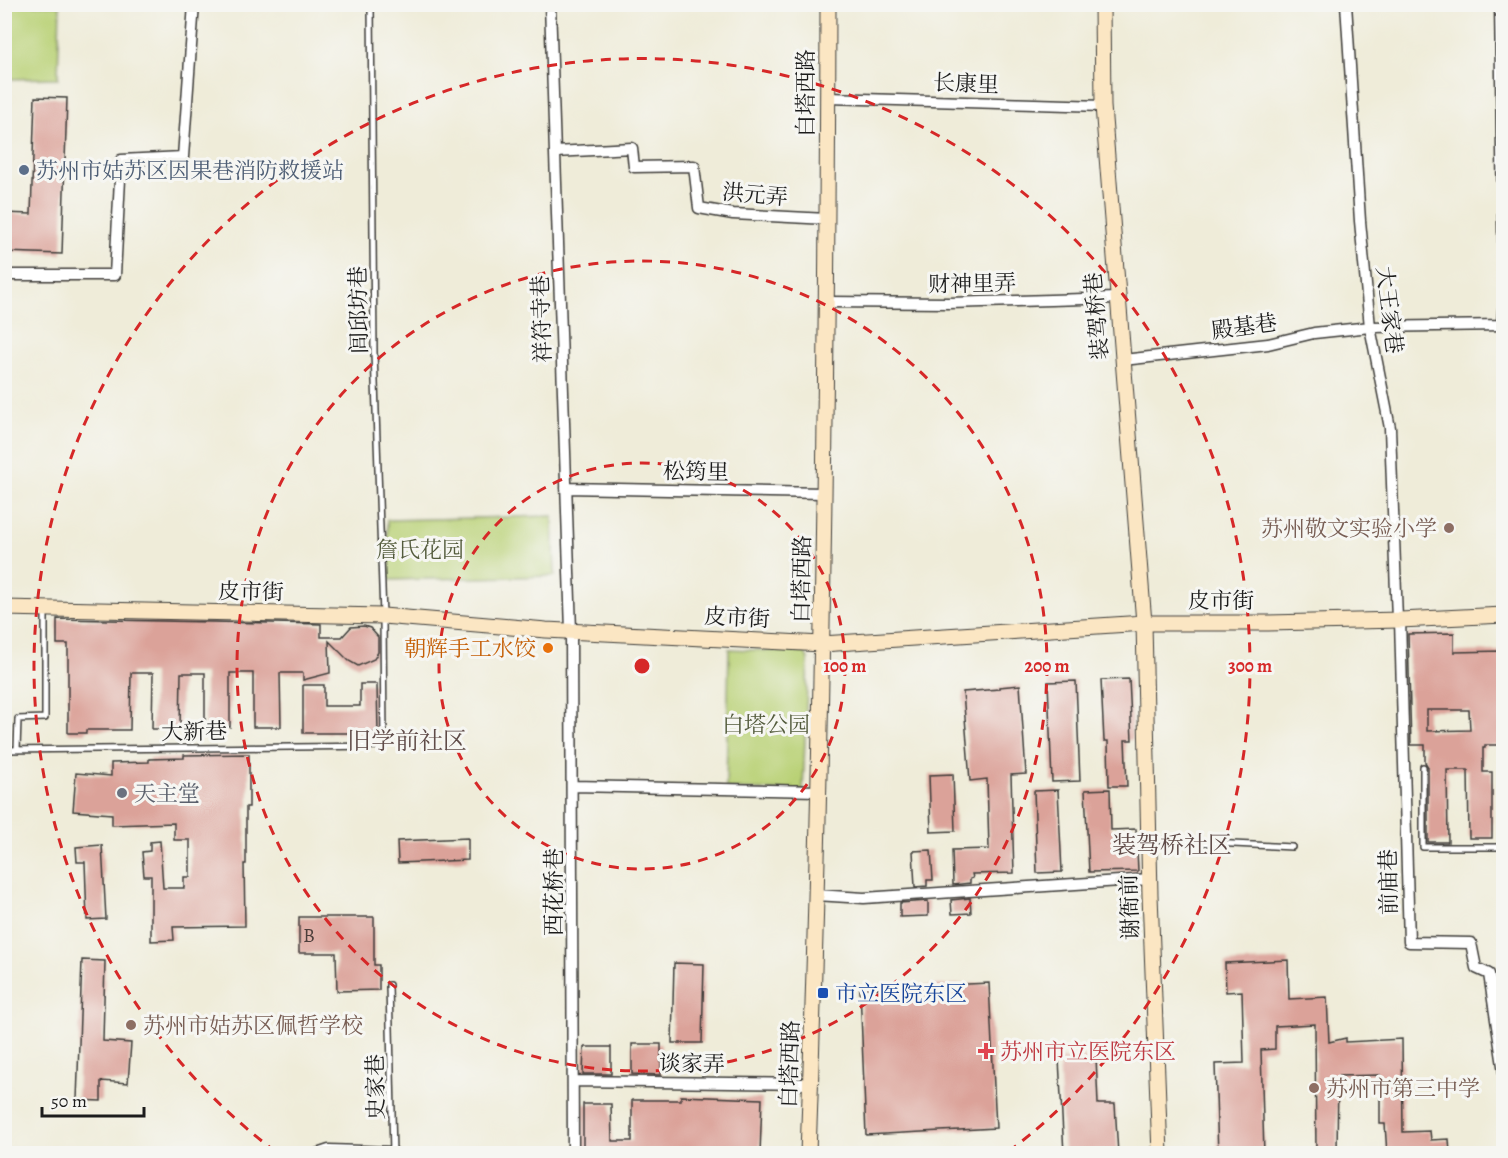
<svg xmlns="http://www.w3.org/2000/svg" width="1508" height="1158" font-family="Alegreya,'Noto Serif SC',serif">
<style>
.green{fill:#b9d176;stroke:#6a7649;stroke-width:1.5}
.building{fill:#dba299;fill-rule:evenodd}
.lines{fill:none;stroke-linecap:round;stroke-linejoin:round}
.lane-casing{stroke:#3c3b38;stroke-width:8}
.street-casing{stroke:#3c3b38;stroke-width:13}
.secondary-casing{stroke:#3c3b38;stroke-width:17}
.lane{stroke:#fff;stroke-width:5}
.street{stroke:#fff;stroke-width:10}
.secondary{stroke:#fbe6c3;stroke-width:15}
.ring{fill:none;stroke:#d62828;stroke-width:3;stroke-dasharray:10 8}
.service-dot{fill:#5c6f8a;stroke:#f6f6f2;stroke-width:2}
.education-dot{fill:#8d6e63;stroke:#f6f6f2;stroke-width:2}
.food-dot{fill:#e8710a;stroke:#f6f6f2;stroke-width:2}
.worship-dot{fill:#6b7280;stroke:#f6f6f2;stroke-width:2}
.transit-dot{fill:#1a4fb4;stroke:#f6f6f2;stroke-width:2}
.health-dot{fill:#e0444e;stroke:#f6f6f2;stroke-width:2}
.labels{text-anchor:middle;stroke-width:6;stroke-linejoin:round;paint-order:stroke}
.number-label{font-size:20px;fill:#4c3e3b}
.street-label{font-size:22px;fill:#1c1c1c;stroke:#f6f6f2}
.service-label{font-size:22px;fill:#4e5e75;stroke:#f6f6f2;text-anchor:start}
.education-label{font-size:22px;fill:#785e54;stroke:#f6f6f2;text-anchor:start}
.park-label{font-size:22px;fill:#535b3c;stroke:#f6f6f2}
.food-label{font-size:22px;fill:#c56008;stroke:#f6f6f2;text-anchor:end}
.worship-label{font-size:22px;fill:#5b616d;stroke:#f6f6f2;text-anchor:start}
.transit-label{font-size:22px;fill:#164399;stroke:#f6f6f2;text-anchor:start}
.health-label{font-size:22px;fill:#be3a42;stroke:#f6f6f2;text-anchor:start}
.neighbourhood-label{font-size:24px;fill:#5f4b48;stroke:#f6f6f2}
.centre{fill:#d62828;stroke:#f6f6f2;stroke-width:3}
.ring-label{font-size:18px;text-anchor:middle;font-weight:bold;fill:#d62828;stroke:#f6f6f2;stroke-width:6;stroke-linejoin:round;paint-order:stroke}
</style>
<rect width="100%" height="100%" fill="#f6f6f2"/>
<filter id="ink" filterUnits="userSpaceOnUse"><feTurbulence type="fractalNoise" baseFrequency=".0167" numOctaves="2"/><feDisplacementMap in="SourceGraphic" scale="12" xChannelSelector="R" yChannelSelector="G"/><feConvolveMatrix kernelMatrix="1 2 1 2 8 2 1 2 1" color-interpolation-filters="sRGB"/></filter>
<filter id="wash" filterUnits="userSpaceOnUse"><feTurbulence type="fractalNoise" baseFrequency=".008" numOctaves="4" result="noise"/><feDisplacementMap in="SourceGraphic" scale="24" xChannelSelector="R" yChannelSelector="G"/><feGaussianBlur stdDeviation="1.35" result="paint"/><feColorMatrix in="noise" values="0 0 0 0 0 0 0 0 0 0 0 0 0 0 0 0 0 1.4 0 .05"/><feComposite in="paint" operator="in"/></filter>
<g filter="url(#wash)">
<rect width="100%" height="100%" fill="#efecd9"/>
<path class="green" d="M 4,5 L 60,5 L 58,78 L 5,79 Z
M 553,516 L 555,576 L 389,580 L 387,520 Z
M 729,649 L 805,652 L 808,659 L 803,791 L 726,789 Z"/>
<g id="blocks">
<path class="building" d="M 35,97 L 67,98 L 62,254 L 4,252 L 4,213 L 31,214 Z
M 57,619 L 321,624 L 321,637 L 342,637 L 351,627 L 364,626 L 370,628 L 378,637 L 378,652 L 374,659 L 358,666 L 349,661 L 329,641 L 330,673 L 303,680 L 303,673 L 280,673 L 281,727 L 253,727 L 253,673 L 230,673 L 230,727 L 205,727 L 205,673 L 181,673 L 180,729 L 152,729 L 153,673 L 131,673 L 130,730 L 86,730 L 86,733 L 68,733 L 68,644 L 57,644 Z
M 1454,633 L 1454,652 L 1503,651 L 1503,745 L 1485,745 L 1485,748 L 1483,748 L 1483,772 L 1492,772 L 1492,838 L 1469,838 L 1468,770 L 1447,770 L 1448,842 L 1428,842 L 1428,767 L 1425,762 L 1425,745 L 1411,745 L 1408,634 ZM 1427,710 L 1469,710 L 1470,730 L 1427,731 Z
M 1129,679 L 1132,740 L 1125,740 L 1127,786 L 1109,786 L 1108,741 L 1104,741 L 1101,680 Z
M 1076,681 L 1080,781 L 1052,782 L 1048,682 Z
M 360,684 L 377,684 L 378,733 L 303,733 L 303,685 L 324,685 L 324,706 L 360,706 Z
M 1020,685 L 1026,774 L 1011,775 L 1014,873 L 972,874 L 973,878 L 970,879 L 970,883 L 953,885 L 952,850 L 989,849 L 987,779 L 970,781 L 963,692 L 999,689 L 999,687 Z
M 249,754 L 249,807 L 246,807 L 246,864 L 244,864 L 245,926 L 173,927 L 174,940 L 151,941 L 151,876 L 144,876 L 142,852 L 150,851 L 150,842 L 160,841 L 163,888 L 184,888 L 184,877 L 190,877 L 190,840 L 174,840 L 174,823 L 112,825 L 112,814 L 73,811 L 76,773 L 111,776 L 111,763 L 149,762 L 149,759 L 184,758 L 184,755 Z
M 953,774 L 955,831 L 931,832 L 929,775 Z
M 1110,789 L 1111,830 L 1136,829 L 1138,871 L 1089,872 L 1085,790 Z
M 1058,790 L 1062,872 L 1037,873 L 1034,791 Z
M 468,838 L 468,860 L 398,863 L 397,841 Z
M 102,845 L 106,919 L 87,920 L 85,862 L 77,862 L 76,847 Z
M 931,850 L 933,880 L 927,880 L 927,886 L 915,887 L 913,851 Z
M 970,898 L 971,913 L 952,914 L 951,900 Z
M 928,901 L 928,916 L 900,917 L 900,903 Z
M 299,917 L 374,917 L 374,965 L 379,965 L 379,990 L 337,991 L 336,953 L 299,953 Z
M 82,960 L 105,961 L 103,1041 L 131,1043 L 128,1083 L 101,1081 L 101,1101 L 77,1100 Z
M 1288,960 L 1289,999 L 1327,997 L 1329,1042 L 1346,1038 L 1346,1042 L 1402,1039 L 1403,1132 L 1430,1131 L 1431,1140 L 1449,1139 L 1450,1154 L 1387,1154 L 1385,1124 L 1380,1124 L 1380,1075 L 1338,1076 L 1337,1154 L 1316,1154 L 1315,1024 L 1275,1026 L 1275,1049 L 1261,1050 L 1264,1154 L 1218,1154 L 1215,1064 L 1244,1063 L 1242,991 L 1226,992 L 1225,963 Z
M 674,963 L 704,964 L 702,1043 L 672,1043 Z
M 989,983 L 996,1128 L 866,1135 L 860,989 Z
M 632,1044 L 661,1044 L 661,1075 L 632,1074 Z
M 584,1047 L 611,1047 L 611,1074 L 583,1074 Z
M 1096,1057 L 1098,1104 L 1115,1104 L 1118,1154 L 1064,1154 L 1059,1059 Z
M 681,1096 L 762,1099 L 760,1154 L 583,1154 L 583,1104 L 611,1104 L 612,1141 L 632,1141 L 632,1100 L 681,1100 Z"/>
</g>
</g>
<g filter="url(#ink)">
<use href="#blocks" fill-opacity="0" stroke="#3c3b38" stroke-width="1.5"/>
<g class="lines">
<defs>
<path id="lane" d="M 4,750 L 384,746 L 383,616 L 374,352 L 371,4
M 17,750 L 18,719 L 45,718 L 45,611
M 1423,767 L 1423,847 L 1504,847
M 1150,840 L 1292,847
M 389,985 L 393,1154"/>
<path id="street" d="M 550,4 L 571,631 L 573,1154
M 1346,4 L 1360,221 L 1370,327 L 1390,428 L 1397,620
M 1500,4 L 1504,292
M 828,98 L 1103,106
M 555,152 L 632,148 L 634,167 L 694,166 L 699,208 L 733,214 L 827,219
M 4,275 L 115,275 L 121,160 L 183,157 L 194,4
M 827,302 L 949,303 L 1117,298
M 1123,360 L 1268,344 L 1314,333 L 1370,327 L 1502,325 L 1504,301
M 566,488 L 824,493
M 1400,620 L 1409,942 L 1471,943 L 1476,968 L 1489,974 L 1504,1072
M 573,786 L 819,791
M 816,895 L 864,898 L 1150,879
M 573,1081 L 810,1084
M 317,1154 L 329,1150 L 393,1152"/>
<path id="secondary" d="M 1102,4 L 1103,106 L 1144,623 L 1150,895 L 1160,1154
M 4,608 L 383,616 L 546,630 L 822,644 L 1144,623 L 1268,623 L 1400,620 L 1504,615
M 808,1154 C 822,771 827,388 828,4"/>
</defs>
<use href="#lane" class="lane-casing"/>
<use href="#street" class="street-casing"/>
<use href="#secondary" class="secondary-casing"/>
<use href="#lane" class="lane"/>
<use href="#street" class="street"/>
<use href="#secondary" class="secondary"/>
</g>
</g>
<g class="ring">
<circle cx="642" cy="666" r="203"/>
<circle cx="642" cy="666" r="405"/>
<path d="M276 1152A608 608 0 1 1 1008 1152"/>
</g>
<circle class="service-dot" cx="24" cy="170" r="6"/>
<g class="education-dot">
<circle cx="1449" cy="528" r="6"/>
<circle cx="131" cy="1025" r="6"/>
<circle cx="1314" cy="1088" r="6"/>
</g>
<circle class="food-dot" cx="548" cy="648" r="6"/>
<circle class="worship-dot" cx="122" cy="793" r="6"/>
<rect class="transit-dot" x="817" y="987" width="12" height="12" rx="3"/>
<path class="health-dot" d="M983 1042h6v6h6v6h-6v6h-6v-6h-6v-6h6z"/>
<g class="labels">
<g class="number-label">
<text x="309" y="942">B</text>
</g>
<g class="street-label">
<text transform="translate(966 83) rotate(2)" y="8">长康里</text>
<text transform="translate(805 93) rotate(-90)" y="8">白塔西路</text>
<text transform="translate(755 194) rotate(5)" y="8">洪元弄</text>
<text transform="translate(972 283) rotate(-1)" y="8">财神里弄</text>
<text transform="translate(358 310) rotate(-91)" y="8">闾邱坊巷</text>
<text transform="translate(1390 310) rotate(83)" y="8">大王家巷</text>
<text transform="translate(1096 316) rotate(-95)" y="8">装驾桥巷</text>
<text transform="translate(541 319) rotate(-92)" y="8">祥符寺巷</text>
<text transform="translate(1244 326) rotate(-8)" y="8">殿基巷</text>
<text transform="translate(696 471) rotate(1)" y="8">松筠里</text>
<text transform="translate(801 579) rotate(-89)" y="8">白塔西路</text>
<text transform="translate(251 591) rotate(1)" y="8">皮市街</text>
<text x="1221" y="608">皮市街</text>
<text transform="translate(737 617) rotate(3)" y="8">皮市街</text>
<text transform="translate(194 731) rotate(-1)" y="8">大新巷</text>
<text transform="translate(1388 882) rotate(-91)" y="8">前庙巷</text>
<text transform="translate(553 892) rotate(-90)" y="8">西花桥巷</text>
<text transform="translate(1129 907) rotate(-92)" y="8">谢衙前</text>
<text transform="translate(692 1063) rotate(1)" y="8">谈家弄</text>
<text transform="translate(789 1064) rotate(-88)" y="8">白塔西路</text>
<text transform="translate(375 1087) rotate(-91)" y="8">史家巷</text>
</g>
<g class="service-label">
<text x="36" y="178">苏州市姑苏区因果巷消防救援站</text>
</g>
<g class="education-label">
<text x="1437" y="536" text-anchor="end">苏州敬文实验小学</text>
<text x="143" y="1033">苏州市姑苏区佩哲学校</text>
<text x="1326" y="1096">苏州市第三中学</text>
</g>
<g class="park-label">
<text x="420" y="557">詹氏花园</text>
<text x="766" y="732">白塔公园</text>
</g>
<g class="food-label">
<text x="536" y="656">朝辉手工水饺</text>
</g>
<g class="worship-label">
<text x="134" y="801">天主堂</text>
</g>
<g class="transit-label">
<text x="835" y="1001">市立医院东区</text>
</g>
<g class="health-label">
<text x="1000" y="1059">苏州市立医院东区</text>
</g>
<g class="neighbourhood-label">
<text x="407" y="749">旧学前社区</text>
<text x="1172" y="853">装驾桥社区</text>
</g>
</g>
<circle cx="642" cy="666" r="9" class="centre"/>
<g class="ring-label">
<text x="845" y="672">100 m</text>
<text x="1047" y="672">200 m</text>
<text x="1250" y="672">300 m</text>
</g>
<rect width="1508" height="1158" fill="none" stroke="#f6f6f2" stroke-width="24"/>
<path d="M42 1107v9h102v-9" fill="none" stroke="#1c1c1c" stroke-width="3"/>
<text x="51" y="1107" font-size="18" fill="#1c1c1c" stroke="#f6f6f2" stroke-width="4.5" paint-order="stroke">50 m</text>
</svg>
